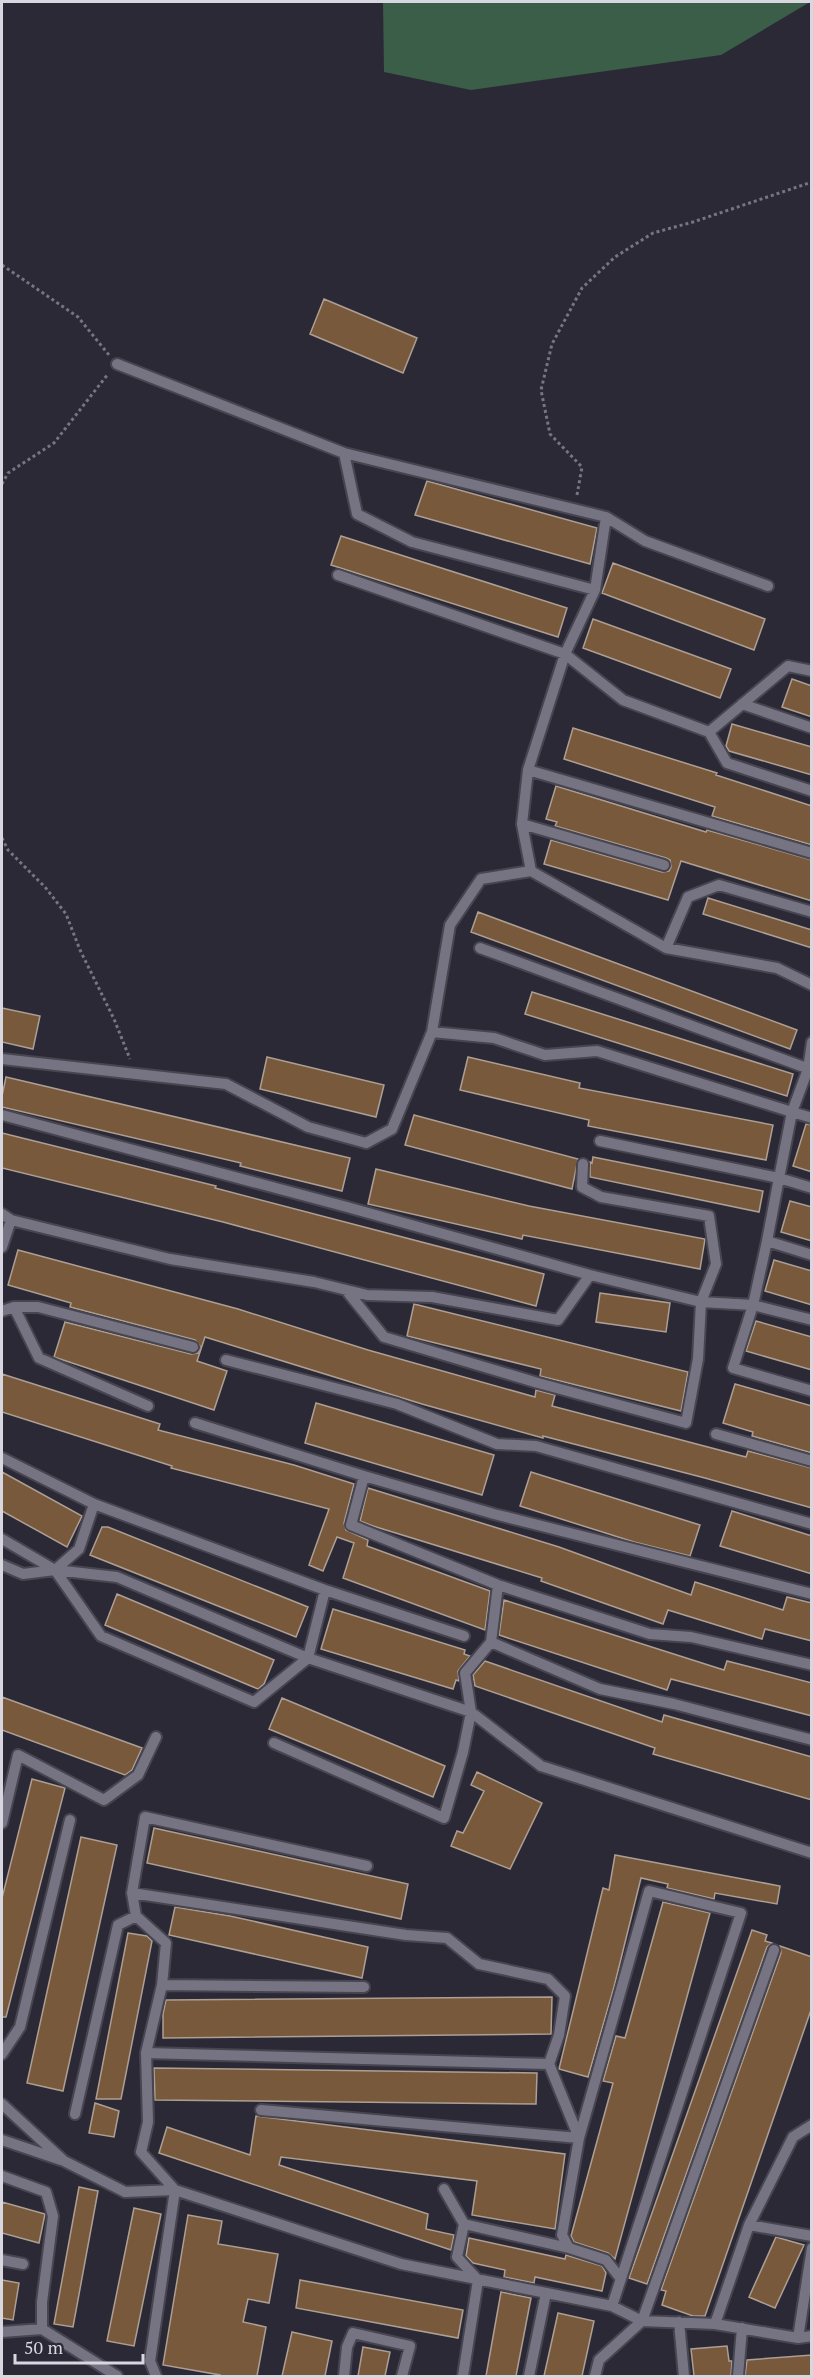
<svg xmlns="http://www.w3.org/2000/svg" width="813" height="2378" font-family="'PT Serif',serif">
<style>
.green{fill:#3a5e48}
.building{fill:#78593c;stroke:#ad9f93;stroke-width:1.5}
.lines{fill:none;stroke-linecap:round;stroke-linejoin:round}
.lane-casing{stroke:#474550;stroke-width:14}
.path{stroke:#787581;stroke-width:3;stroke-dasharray:3 3;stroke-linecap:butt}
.lane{stroke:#767483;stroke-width:10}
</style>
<rect width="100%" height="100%" fill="#2c2937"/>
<path class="green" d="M 383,2 L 810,2 L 721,55 L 471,90 L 384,72 Z"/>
<path class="building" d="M 324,299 L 417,338 L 403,373 L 310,334 Z
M 427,481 L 597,528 L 590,564 L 415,515 Z
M 341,536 L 567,608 L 558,637 L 331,565 Z
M 613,563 L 765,619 L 754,650 L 602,593 Z
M 593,619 L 731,669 L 720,698 L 583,648 Z
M 792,679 L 812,686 L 812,717 L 782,707 Z
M 732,724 L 812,747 L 812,775 L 729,751 L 726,746 Z
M 573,728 L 717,773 L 716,775 L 812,806 L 812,845 L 712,816 L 715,807 L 564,759 Z
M 556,786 L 706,832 L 707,830 L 812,860 L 812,901 L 681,861 L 668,900 L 544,864 L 551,840 L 662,872 L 669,871 L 671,867 L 670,860 L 666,858 L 555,826 L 557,822 L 546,819 Z
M 708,898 L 812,930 L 812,948 L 703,914 Z
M 478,912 L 797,1030 L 790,1049 L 471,932 Z
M 532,992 L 793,1074 L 787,1096 L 525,1014 Z
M 2,1008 L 40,1016 L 33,1049 L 2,1042 Z
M 267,1057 L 384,1085 L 376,1117 L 260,1089 Z
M 468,1057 L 580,1083 L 579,1088 L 773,1125 L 766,1160 L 588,1126 L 589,1120 L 460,1090 Z
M 6,1077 L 350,1158 L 342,1191 L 240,1166 L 241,1163 L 2,1107 L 2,1096 Z
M 414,1115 L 578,1159 L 572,1189 L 405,1145 Z
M 806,1124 L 812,1125 L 812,1172 L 793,1166 Z
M 2,1133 L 216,1186 L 215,1188 L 544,1274 L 536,1306 L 223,1222 L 2,1168 Z
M 593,1157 L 763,1191 L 759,1212 L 590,1177 L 590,1162 L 592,1163 Z
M 376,1169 L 529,1206 L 705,1239 L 700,1269 L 523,1235 L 522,1239 L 368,1204 Z
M 790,1201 L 812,1207 L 812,1241 L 781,1232 Z
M 18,1250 L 238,1309 L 368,1350 L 535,1397 L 536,1390 L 555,1395 L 552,1406 L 746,1457 L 748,1451 L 812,1468 L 812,1508 L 705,1478 L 543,1436 L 543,1438 L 422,1404 L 205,1337 L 197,1361 L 227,1371 L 214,1410 L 54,1357 L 65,1322 L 191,1354 L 198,1353 L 200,1346 L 195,1340 L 70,1307 L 71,1303 L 8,1285 Z
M 774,1260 L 812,1271 L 812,1305 L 765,1291 Z
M 600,1293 L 670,1303 L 666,1332 L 596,1322 Z
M 414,1304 L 688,1372 L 681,1411 L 540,1376 L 541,1369 L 407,1336 Z
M 756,1321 L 812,1337 L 812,1370 L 746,1351 Z
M 2,1374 L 160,1424 L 158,1430 L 294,1465 L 354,1484 L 344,1523 L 346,1530 L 368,1540 L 367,1546 L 490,1591 L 485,1630 L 343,1578 L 354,1543 L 337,1537 L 323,1571 L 309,1565 L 329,1509 L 171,1468 L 172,1466 L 2,1412 Z
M 735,1384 L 812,1406 L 812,1453 L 752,1436 L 753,1432 L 723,1423 Z
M 316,1403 L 494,1455 L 482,1495 L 305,1443 Z
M 2,1472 L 82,1516 L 67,1547 L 2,1511 Z
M 531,1472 L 700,1525 L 690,1556 L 634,1542 L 520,1506 Z
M 368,1488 L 559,1547 L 691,1595 L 695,1582 L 783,1610 L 787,1597 L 812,1603 L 812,1641 L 765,1629 L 762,1639 L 668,1610 L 663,1624 L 541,1581 L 542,1578 L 373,1526 L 360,1521 Z
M 732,1511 L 812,1536 L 812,1574 L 720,1546 Z
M 102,1527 L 108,1527 L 308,1607 L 296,1637 L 90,1555 Z
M 117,1594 L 274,1660 L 264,1684 L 258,1689 L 105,1625 Z
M 504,1600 L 724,1670 L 727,1661 L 812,1683 L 812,1716 L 671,1679 L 667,1690 L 499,1635 Z
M 333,1609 L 465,1650 L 464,1654 L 470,1656 L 458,1671 L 459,1681 L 456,1680 L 453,1689 L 321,1649 Z
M 485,1661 L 662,1722 L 664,1715 L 812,1757 L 812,1800 L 653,1754 L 655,1748 L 475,1686 L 473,1675 Z
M 2,1697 L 142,1748 L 132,1770 L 125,1775 L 2,1730 Z
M 282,1698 L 445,1766 L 433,1797 L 269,1729 Z
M 477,1772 L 542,1803 L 510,1869 L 451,1846 L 457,1831 L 463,1833 L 484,1791 L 471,1785 Z
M 32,1779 L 65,1788 L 6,2017 L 2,2017 L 2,1898 Z
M 154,1828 L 408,1884 L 401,1919 L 147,1863 Z
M 81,1837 L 117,1845 L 63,2091 L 27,2083 Z
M 615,1855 L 780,1886 L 777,1904 L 715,1893 L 714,1899 L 667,1888 L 668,1884 L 641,1878 L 614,1987 L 588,2077 L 559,2069 L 603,1888 L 609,1890 Z
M 663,1902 L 710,1913 L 615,2259 L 608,2253 L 574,2242 L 571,2236 L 613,2083 L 603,2081 L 616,2036 L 625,2038 Z
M 175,1907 L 230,1916 L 368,1947 L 362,1978 L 169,1935 Z
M 752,1930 L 767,1935 L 765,1941 L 772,1943 L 767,1947 L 647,2284 L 629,2278 Z
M 128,1933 L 147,1936 L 152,1941 L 121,2099 L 96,2099 Z
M 780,1946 L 812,1957 L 812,2007 L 705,2316 L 693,2316 L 662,2305 L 666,2291 L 661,2290 L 781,1953 Z
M 552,1997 L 551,2034 L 163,2038 L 163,2014 L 166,2000 Z
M 154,2068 L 537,2073 L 536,2104 L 155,2100 Z
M 95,2103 L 119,2111 L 114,2137 L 89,2133 Z
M 256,2116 L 565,2154 L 555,2229 L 472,2215 L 477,2181 L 281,2157 L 279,2165 L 428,2214 L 426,2229 L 454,2235 L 451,2250 L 159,2153 L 167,2127 L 250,2155 Z
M 79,2187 L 98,2191 L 73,2327 L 54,2324 Z
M 2,2202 L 45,2214 L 39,2243 L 2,2233 Z
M 134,2208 L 161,2214 L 134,2346 L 107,2341 Z
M 188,2215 L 222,2221 L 218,2244 L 278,2254 L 269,2303 L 248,2299 L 243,2322 L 266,2327 L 257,2376 L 220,2376 L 220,2375 L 163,2365 Z
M 776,2237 L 804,2245 L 775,2308 L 749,2297 Z
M 469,2238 L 565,2259 L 566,2255 L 602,2266 L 606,2273 L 602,2291 L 535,2277 L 534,2283 L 504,2277 L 505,2270 L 473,2263 L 466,2256 Z
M 2,2280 L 19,2283 L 13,2320 L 2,2318 Z
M 300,2280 L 463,2310 L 458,2338 L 296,2308 Z
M 501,2292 L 531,2298 L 516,2376 L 486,2376 Z
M 558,2313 L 594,2321 L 582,2376 L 544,2376 Z
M 292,2332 L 332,2341 L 325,2376 L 282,2376 Z
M 727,2346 L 729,2361 L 732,2361 L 731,2376 L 694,2376 L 691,2349 Z
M 363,2347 L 390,2352 L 385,2376 L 358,2376 Z
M 812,2355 L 812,2376 L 745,2376 L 747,2360 Z"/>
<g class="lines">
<defs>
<path id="lane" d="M 117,364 L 344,453 L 357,514 L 412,542 L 595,590
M 344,453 L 606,517 L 645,541 L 768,586
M 338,575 L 565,654 L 623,700 L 709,732 L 727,763 L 812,791
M 742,704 L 812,728
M 709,732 L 788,666 L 812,671
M 528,770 L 812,853
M 522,824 L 664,865
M 531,871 L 522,824 L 528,770 L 565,654 L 595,590 L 606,517
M 480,948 L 812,1070
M 666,948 L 688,897 L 719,885 L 812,912
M 432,1032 L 494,1038 L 545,1055 L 597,1051 L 792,1112 L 808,1069 L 812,1042
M 2,1059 L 226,1084 L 308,1127 L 366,1143 L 392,1129 L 432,1032 L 450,925 L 481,879 L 531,871 L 666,948 L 777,968 L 812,985
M 2,1115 L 347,1207 L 590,1275
M 600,1141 L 779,1178 L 792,1112 L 812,1118
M 2,1214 L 11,1220 L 170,1259 L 314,1282 L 367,1295 L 432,1297 L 558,1320 L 590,1275 L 701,1302 L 753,1305 L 812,1320
M 767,1241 L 779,1178 L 812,1188
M 2,1247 L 11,1220
M 812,1255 L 767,1241 L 753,1305 L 733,1368 L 812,1391
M 346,1290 L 384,1337 L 538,1383 L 686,1423 L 698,1359 L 701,1302 L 716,1264 L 709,1216 L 601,1197 L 582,1187 L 583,1164
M 14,1307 L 38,1307 L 193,1347
M 2,1311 L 14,1307 L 39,1358 L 148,1406
M 226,1360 L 397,1404 L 497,1444 L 536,1446 L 812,1524
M 195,1423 L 364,1476 L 351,1525 L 498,1585 L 650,1634 L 691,1637 L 812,1665
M 716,1434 L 812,1461
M 2,1458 L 94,1504 L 325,1590 L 464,1636
M 364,1476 L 494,1514 L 812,1594
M 2,1539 L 55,1570 L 79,1549 L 94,1504
M 2,1565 L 23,1574 L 55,1570 L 101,1636 L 254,1702 L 308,1658 L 117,1577 L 55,1570
M 498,1585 L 491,1642 L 600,1689 L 674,1704 L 812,1740
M 325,1590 L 308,1658 L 471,1712 L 541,1766 L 812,1853
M 274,1743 L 444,1818 L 463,1752 L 471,1712 L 465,1673 L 491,1642
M 2,1823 L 18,1755 L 104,1800 L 138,1775 L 156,1737
M 132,1893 L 145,1817 L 367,1866
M 136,1916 L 166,1943 L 162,1985 L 146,2053 L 148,2122 L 141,2152 L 175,2190 L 150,2361 L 156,2376
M 162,1985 L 364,1987
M 146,2053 L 549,2064
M 2,2054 L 20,2027 L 70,1820
M 2,2104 L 64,2161 L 125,2192 L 175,2190 L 401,2264 L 612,2306 L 642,2321 L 715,2324 L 798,2338 L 812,2336
M 261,2110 L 579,2138 L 649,1891 L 741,1913 L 612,2306
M 75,2114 L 118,1925 L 136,1916 L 132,1893 L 406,1935 L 447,1938 L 479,1964 L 548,1979 L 565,1996 L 559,2035 L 549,2064 L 579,2138 L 562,2235 L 569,2248 L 606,2260 L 621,2279
M 2,2140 L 61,2160
M 2,2176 L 46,2192 L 53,2216 L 42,2302 L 42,2329 L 117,2376
M 444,2189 L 464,2224 L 457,2257 L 478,2280 L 463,2376
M 464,2224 L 569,2248
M 749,2225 L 812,2236
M 2,2260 L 23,2264
M 679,2322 L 684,2376
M 715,2324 L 749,2225 L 793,2137 L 812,2125
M 2,2332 L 42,2329
M 798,2338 L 812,2248
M 344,2376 L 347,2347 L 353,2333 L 410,2346 L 402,2376
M 529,2376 L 546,2293
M 595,2376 L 599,2360 L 642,2321 L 774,1950
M 738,2376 L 742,2328"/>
</defs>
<use href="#lane" class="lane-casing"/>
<path class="path" d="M 2,265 L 78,317 L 109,355
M 2,484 L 8,473 L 54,443 L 108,374
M 577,495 L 582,467 L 550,434 L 541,390 L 552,344 L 582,288 L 615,257 L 653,233 L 693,222 L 812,182
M 2,838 L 8,850 L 45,887 L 66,914 L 80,950 L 114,1019 L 130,1059"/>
<use href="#lane" class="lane"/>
</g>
<rect width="813" height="2378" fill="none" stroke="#d8d7e0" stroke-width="6"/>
<path d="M15 2354v9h128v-9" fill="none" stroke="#d8d7e0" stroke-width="3"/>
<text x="24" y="2354" font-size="18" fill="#d8d7e0" stroke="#2c2937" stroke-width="4.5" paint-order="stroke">50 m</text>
</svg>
